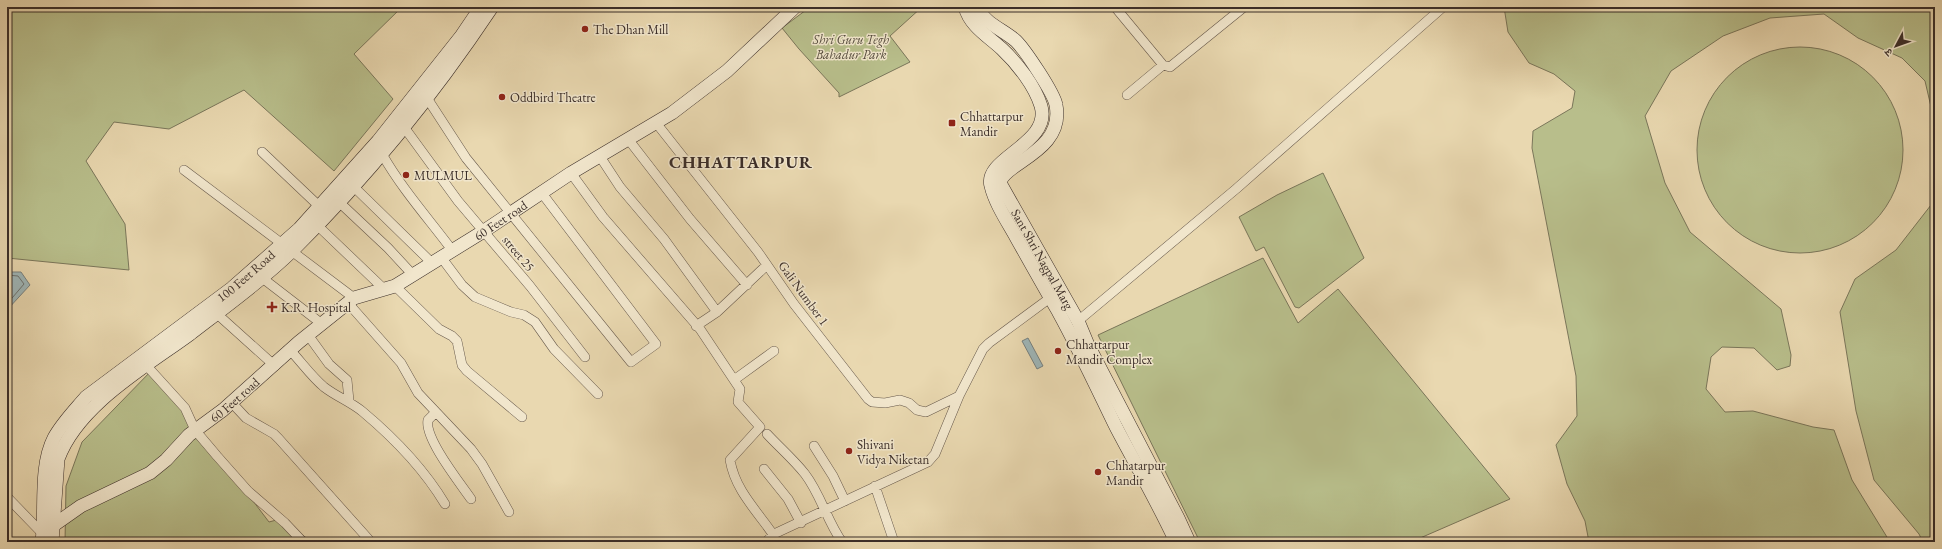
<svg xmlns="http://www.w3.org/2000/svg" width="1942" height="549" font-family="'EB Garamond','Noto Serif Devanagari',serif">
<style>
.green{fill:#b8be8b;stroke:#7a765a}
.water{fill:#9eb6b8;stroke:#76807f}
.lines{fill:none;stroke-linecap:round;stroke-linejoin:round}
.shore{stroke:#6c7270;stroke-width:1}
.street-casing{stroke:#66584b;stroke-width:10}
.secondary-casing{stroke:#3b2e29;stroke-width:14}
.street{stroke:#f1e6cc;stroke-width:9}
.secondary{stroke:#f1e6cc;stroke-width:13}
.poi-dot{fill:#8f2418;stroke:#f1e6cc;stroke-width:1.5}
.labels{text-anchor:middle;stroke-width:3;stroke-linejoin:round;paint-order:stroke}
.poi-label{font-size:13px;fill:#3b2e29;stroke:#f1e6cc;text-anchor:start}
.park-label{font-size:13px;font-style:italic;fill:#544b3d;stroke:#f1e6cc}
.street-label{font-size:13px;fill:#3b2e29;stroke:#f1e6cc}
.district-label{font-size:17px;font-weight:bold;letter-spacing:1px;fill:#3b2e29;stroke:#f1e6cc}
</style>
<rect width="100%" height="100%" fill="#e9d8b0"/>
<filter id="stains"><feTurbulence type="fractalNoise" baseFrequency=".005" numOctaves="4"/><feColorMatrix values="0 0 0 0 .2 0 0 0 0 .09 0 0 0 0 .02 0 0 0 .5 -.17"/></filter>
<radialGradient id="worn" r=".72"><stop offset=".6" stop-color="#630" stop-opacity="0"/><stop offset="1" stop-color="#630" stop-opacity=".3"/></radialGradient>
<path class="green" d="M 7,7 L 402,7 L 354,54 L 393,99 L 334,171 L 244,90 L 169,129 L 114,122 L 86,161 L 125,224 L 129,270 L 7,258 Z
M 810,7 L 922,7 L 890,36 L 910,62 L 839,97 L 839,93 L 799,49 L 782,28 Z
M 1504,7 L 1935,7 L 1935,124 L 1925,81 L 1902,58 L 1858,38 L 1824,14 L 1770,18 L 1723,36 L 1671,71 L 1645,116 L 1665,183 L 1690,232 L 1781,309 L 1791,355 L 1790,366 L 1777,370 L 1754,348 L 1722,347 L 1711,357 L 1706,389 L 1725,412 L 1753,411 L 1813,427 L 1834,430 L 1852,480 L 1890,542 L 1589,542 L 1585,521 L 1567,484 L 1556,445 L 1577,416 L 1576,376 L 1532,148 L 1533,131 L 1572,108 L 1575,91 L 1554,74 L 1529,63 L 1508,32 Z
M1697 150a103 103 0 1 1 206 0a103 103 0 1 1-206 0Z
M 1323,173 L 1364,258 L 1299,308 L 1295,307 L 1264,247 L 1256,251 L 1239,217 L 1277,195 Z
M 1935,183 L 1935,542 L 1923,542 L 1919,534 L 1874,480 L 1856,411 L 1840,312 L 1855,279 L 1896,250 L 1931,205 Z
M 1263,258 L 1298,323 L 1338,289 L 1510,499 L 1411,542 L 1200,542 L 1098,335 Z
M 153,369 L 269,522 L 280,519 L 312,542 L 65,542 L 66,486 L 82,442 Z"/>
<path class="water" d="M 7,272 L 21,272 L 30,285 L 7,310 Z
M 1028,338 L 1043,366 L 1037,369 L 1022,341 Z"/>
<g class="lines">
<path class="shore" d="M 7,275 L 18,276 L 24,284 L 7,304"/>
<defs>
<path id="street" d="M 1115,7 L 1163,65 L 1170,67 L 1244,7
M 1127,95 L 1163,65
M 427,98 L 466,158 L 631,362 L 656,344 L 541,192
M 657,124 L 758,252 L 794,304 L 868,399 L 872,402 L 885,403 L 900,400 L 909,403 L 917,410 L 926,412 L 959,396
M 404,127 L 458,201 L 530,286 L 585,357
M 628,139 L 690,219 L 747,285
M 262,152 L 320,207
M 382,154 C 402,189 428,218 452,250
M 599,155 L 620,187 L 664,239 L 717,312
M 184,170 L 354,298
M 571,173 L 603,217 L 700,329 L 740,389 L 738,402 L 760,427 L 730,460 C 736,494 761,514 778,542
M 354,187 L 432,263
M 339,202 L 388,248 L 413,275
M 317,225 L 385,290
M 441,257 L 462,285 L 475,297 L 511,312 L 524,315 L 535,322 L 554,349 L 598,394
M 261,277 L 322,324
M 395,286 L 439,329 L 452,336 L 457,341 L 462,365 L 467,371 L 522,417
M 348,303 L 401,363 L 418,393 L 471,449 L 482,464 L 509,512
M 216,313 L 275,366
M 1078,321 L 1236,189 L 1443,7
M 696,326 L 717,312 L 767,265
M 308,335 L 329,364 L 347,380 L 349,401
M 291,351 C 302,363 312,377 324,387 C 337,397 351,402 363,412 C 394,438 424,469 445,504
M 146,365 L 185,408 L 195,430 L 217,456 L 248,491 L 285,523 L 303,542
M 734,380 L 774,351
M 232,403 L 246,418 L 274,434 L 279,439 L 371,542
M 436,412 L 428,420 C 424,438 460,483 471,499
M 767,434 C 779,447 794,460 805,474 C 821,495 827,521 842,542
M 814,446 L 833,476 L 845,501
M 764,469 L 788,499 L 801,523
M 875,486 L 894,542
M 7,497 L 43,534 L 46,536
M 766,542 L 774,534 L 928,462 L 935,454 L 959,396 L 983,349 L 989,343 L 1054,295"/>
<g id="secondary">
<path d="M 965,7 C 970,26 988,36 1002,49 C 1017,63 1035,86 1041,106 C 1052,144 983,158 991,186 C 995,203 1007,221 1016,237 C 1030,262 1044,287 1058,311 C 1079,349 1097,388 1116,427 C 1136,465 1158,503 1176,542"/>
<path id="s1" d="M 978,7 C 983,23 1004,30 1016,41 C 1025,50 1054,93 1056,105 C 1065,152 1002,163 1000,183 L 1078,321 L 1088,345 L 1178,518 L 1189,542"/>
<path id="s2" d="M 44,523 L 54,525 L 81,506 L 150,473 L 166,460 L 189,435 L 223,410 L 299,342 L 354,298 L 395,286 L 484,231 L 571,173 L 672,113 L 727,71 L 795,7"/>
<path id="s3" d="M 42,542 C 46,510 39,467 54,438 C 62,423 75,410 86,397 L 232,288 L 299,229 L 378,141 L 462,35 L 481,7"/>
<path d="M 52,542 L 58,459 C 78,405 145,367 190,334 C 225,307 262,280 293,250 C 368,176 434,94 492,7"/>
</g>
</defs>
<use href="#street" class="street-casing"/>
<use href="#secondary" class="secondary-casing"/>
<use href="#street" class="street"/>
<use href="#secondary" class="secondary"/>
</g>
<g class="poi-dot">
<circle cx="585" cy="29" r="4"/>
<circle cx="502" cy="97" r="4"/>
<rect x="948" y="119" width="8" height="8" rx="2"/>
<circle cx="406" cy="175" r="4"/>
<path d="M270 301h4v4h4v4h-4v4h-4v-4h-4v-4h4z"/>
<circle cx="1058" cy="351" r="4"/>
<circle cx="849" cy="451" r="4"/>
<circle cx="1098" cy="472" r="4"/>
</g>
<g class="labels">
<g class="poi-label">
<text x="593" y="34">The Dhan Mill</text>
<text x="510" y="102">Oddbird Theatre</text>
<text x="960" y="121">Chhattarpur<tspan x="960" dy="15">Mandir</tspan></text>
<text x="414" y="180">MULMUL</text>
<text x="281" y="312">K.R. Hospital</text>
<text x="1066" y="349">Chhattarpur<tspan x="1066" dy="15">Mandir Complex</tspan></text>
<text x="857" y="449">Shivani<tspan x="857" dy="15">Vidya Niketan</tspan></text>
<text x="1106" y="470">Chhatarpur<tspan x="1106" dy="15">Mandir</tspan></text>
</g>
<g class="park-label">
<text x="851" y="44">Shri Guru Tegh<tspan x="851" dy="15">Bahadur Park</tspan></text>
</g>
<g class="street-label">
<text dy="5" stroke="none"><textPath href="#s2" startOffset="556">60 Feet road</textPath></text>
<text transform="translate(519 253) rotate(50)" y="5">street 25</text>
<text dy="5" stroke="none"><textPath href="#s1" startOffset="317">Sant Shri Nagpal Marg</textPath></text>
<text dy="5" stroke="none"><textPath href="#s3" startOffset="358">100 Feet Road</textPath></text>
<text transform="translate(804 293) rotate(54)" y="5">Gali Number 1</text>
<text dy="5" stroke="none"><textPath href="#s2" startOffset="232">60 Feet road</textPath></text>
</g>
<g class="district-label">
<text x="741" y="168">CHHATTARPUR</text>
</g>
</g>
<rect width="1942" height="549" fill="none" stroke="#e9d8b0" stroke-width="24"/>
<rect x="8" y="8" width="1926" height="533" fill="none" stroke="#3b2e29" stroke-width="2"/>
<rect x="12" y="12" width="1918" height="525" fill="none" stroke="#3b2e29"/>
<g transform="translate(1896 46) rotate(229)" stroke="#f1e6cc" stroke-width="3" paint-order="stroke">
<path d="M0-3L7 15L0 10L-7 15Z" fill="#3b2e29"/>
<text y="-6" font-size="11" font-weight="bold" text-anchor="middle" fill="#3b2e29">उ</text>
</g>
<rect width="100%" height="100%" filter="url(#stains)"/>
<rect width="100%" height="100%" fill="url(#worn)"/>
</svg>
